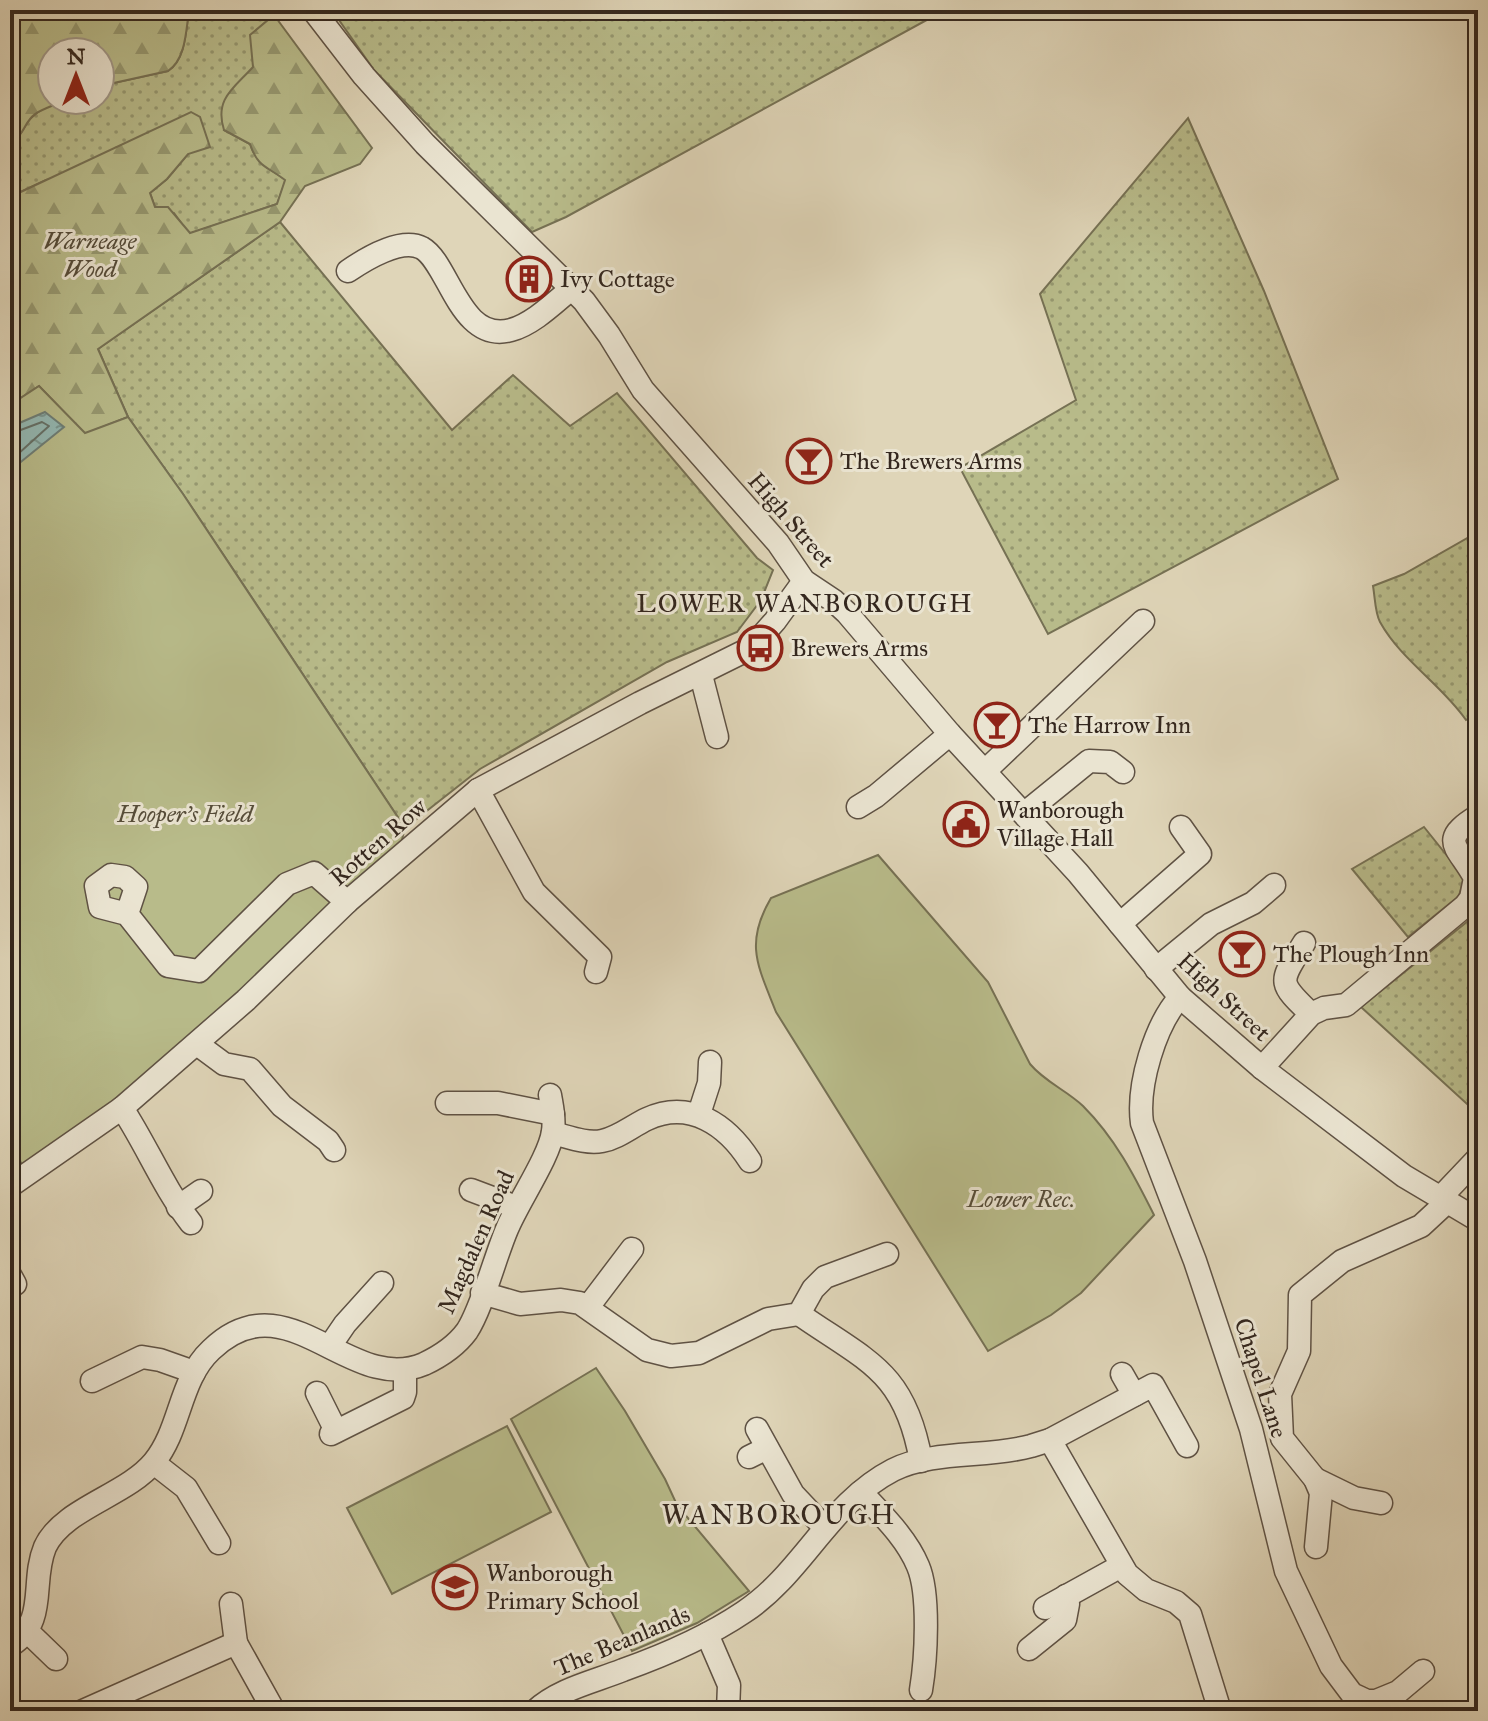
<svg xmlns="http://www.w3.org/2000/svg" width="1488" height="1721" font-family="'IM FELL Great Primer',serif">
  <style>
    .grass { fill: url(#grass-dots); stroke: #767154; stroke-width: 2 }
    .forest { fill: url(#forest-firs); stroke: #767154; stroke-width: 2 }
    .park { fill: #b8bb8a; stroke: #767154; stroke-width: 2 }
    .water { fill: url(#water-ripples); stroke: #6d7e77; stroke-width: 2 }
    .lines { fill: none; stroke-linecap: round; stroke-linejoin: round }
    .shore { stroke: #647068; stroke-width: 2 }
    .minor-casing { stroke: #5f5244; stroke-width: 25 }
    .minor { stroke: #eae4d1; stroke-width: 22 }
    .labels { text-anchor: middle; dominant-baseline: central; stroke-width: 6; stroke-linejoin: round; paint-order: stroke }
    .park-label { font-size: 24px; font-style: italic; fill: #554c39; stroke: #eae4d1 }
    .poi-label { font-size: 24px; fill: #34271e; stroke: #eae4d1; text-anchor: start }
    .street-label { font-size: 24px; fill: #34271e; stroke: #eae4d1 }
    .neighbourhood-label { font-size: 26px; letter-spacing: 2px; fill: #34271e; stroke: #eae4d1 }
    .quarter-label { font-size: 28px; letter-spacing: 2px; fill: #34271e; stroke: #eae4d1 }
  </style>
  <defs>
    <pattern id="grass-dots" width="8" height="8" patternUnits="userSpaceOnUse" patternTransform="scale(2)"><rect width="8" height="8" fill="#b8bb8a"/><path d="M2 2h.1M6 6h.1" fill="none" stroke="#969870" stroke-width="1.8" stroke-linecap="round"/></pattern>
    <pattern id="forest-firs" width="22" height="20" patternUnits="userSpaceOnUse" patternTransform="scale(2)"><rect width="22" height="20" fill="#b8bb8a"/><path d="M5 1l3.5 6h-7zM16 11l3.5 6h-7z" fill="#969870"/></pattern>
    <pattern id="water-ripples" width="26" height="14" patternUnits="userSpaceOnUse" patternTransform="scale(2)"><rect width="26" height="14" fill="#93b8b3"/><path d="M2 4q2-2 4 0t4 0M15 11q2-2 4 0t4 0" fill="none" stroke="#799691"/></pattern>
  </defs>
  <rect width="100%" height="100%" fill="#dfd5b8"/>
  <filter id="stains"><feTurbulence type="fractalNoise" baseFrequency=".0025" numOctaves="4"/><feColorMatrix values="0 0 0 0 .2 0 0 0 0 .09 0 0 0 0 .02 0 0 0 .5 -.17"/></filter>
  <radialGradient id="worn" r=".72"><stop offset=".6" stop-color="#630" stop-opacity="0"/><stop offset="1" stop-color="#630" stop-opacity=".3"/></radialGradient>
  <g class="grass">
    <path d="M189,10H270L274,15L251,35L254,67L224,130L250,144C257,165 269,168 286,180L277,204L189,234L174,213L155,207L150,193L167,179L188,154L46,180L10,197V143C25,133 21,129 31,118C49,99 76,100 100,100V86L168,71C186,59 186,30 189,10Z"/>
    <path d="M332,10H945L566,217L532,232L374,70Z"/>
    <path d="M1188,118L1264,291L1338,479L1048,634L960,468L1076,400L1040,294Z"/>
    <path d="M280,222L452,430L513,375L570,426L617,393L757,558L773,570L761,600L737,632L667,662L480,769L405,828L183,494L128,417L98,349Z"/>
    <path d="M1478,532V713L1466,720C1442,685 1401,660 1380,622C1375,613 1375,597 1373,586L1404,574Z"/>
    <path d="M1424,827L1464,877L1459,896L1408,937L1352,869Z"/>
    <path d="M1478,913V1114L1361,1007Z"/>
  </g>
  <g class="forest">
    <path d="M10,10H189C186,30 186,59 168,71L100,86V52H52V100H65C56,105 44,108 35,114C23,123 27,132 10,143Z"/>
    <path d="M274,15L372,148L360,164L305,186L280,222L98,349L128,417L85,434L39,386L10,405V197L191,112L200,117L210,147L188,154L167,179L150,193L155,207H168L190,233L277,204L285,180C267,166 258,168 250,144L224,130C214,99 234,88 253,67L250,35Z"/>
  </g>
  <g class="park">
    <path d="M39,386L85,433L128,417L183,494L405,828L397,859L122,1108L22,1165L10,1141V405Z"/>
    <path d="M878,855L988,982L1030,1064C1045,1082 1066,1090 1083,1106C1115,1138 1134,1175 1154,1215L1081,1293L1051,1315L988,1351L776,1012C758,966 744,944 771,898Z"/>
    <path d="M596,1368L625,1411L665,1479L677,1505L749,1591L697,1623L632,1651L511,1419Z"/>
    <path d="M507,1426L551,1512L392,1594L347,1508Z"/>
  </g>
  <path class="water" d="M45,412L64,427L17,465L10,460V427Z"/>
  <g class="lines">
    <path class="shore" d="M10,434L42,422L49,426L18,454H10"/>
    <g class="minor-casing">
      <g id="minor">
        <path d="M313,10L364,76L425,144L584,301L609,335L643,390L778,543L804,581L834,601L847,613L950,734L1078,873L1180,997L1262,1068L1404,1176L1478,1220"/>
        <path d="M348,271C364,260 401,237 422,248C449,263 460,344 511,330C533,324 554,303 571,289"/>
        <path d="M701,675L717,737"/>
        <path d="M985,771L1143,621"/>
        <path d="M478,790L534,892L600,957L596,972"/>
        <path d="M858,807L876,796L950,734"/>
        <path d="M1025,813L1089,761L1110,762L1123,772"/>
        <path d="M127,914L136,887L125,877L111,875L96,886L100,907L127,914L168,966L199,971L287,884L314,873L347,902"/>
        <path d="M1120,924L1200,854L1181,827"/>
        <path d="M1304,943C1280,982 1276,981 1311,1014"/>
        <path d="M1156,969L1211,924L1253,903L1274,885"/>
        <path d="M1180,997C1155,1025 1137,1085 1142,1123L1195,1261L1251,1429L1286,1571L1331,1666L1352,1694L1367,1701H1376L1398,1692L1423,1671"/>
        <path d="M197,1044L224,1064L250,1069L282,1106L328,1141L334,1150"/>
        <path d="M1262,1068L1311,1014L1324,1008L1346,1005L1465,906L1471,898L1475,878C1458,846 1437,841 1478,816"/>
        <path d="M447,1103H498L553,1114"/>
        <path d="M122,1108C147,1146 163,1187 191,1223"/>
        <path d="M699,1114L709,1083L710,1062"/>
        <path d="M553,1133C569,1137 586,1144 602,1141C618,1138 632,1126 647,1119C690,1099 727,1125 750,1161"/>
        <path d="M10,1186L122,1108L246,1000L347,902L478,790L640,703L751,648L775,621L804,581"/>
        <path d="M471,1190L516,1207"/>
        <path d="M1441,1197L1478,1158"/>
        <path d="M178,1207L201,1191"/>
        <path d="M10,1275L15,1284"/>
        <path d="M482,1293L520,1304L561,1300L580,1303L647,1350L671,1356L699,1353L768,1319L799,1314L813,1289L825,1277L887,1254"/>
        <path d="M588,1307L632,1249"/>
        <path d="M799,1314C868,1362 905,1371 921,1461"/>
        <path d="M330,1346L345,1324L382,1283"/>
        <path d="M1122,1374L1134,1395"/>
        <path d="M92,1381L142,1357L160,1360L194,1372"/>
        <path d="M317,1393L336,1431"/>
        <path d="M757,1429L793,1494L825,1528"/>
        <path d="M331,1434L403,1398L405,1392V1371"/>
        <path d="M1050,1440L1127,1574L1146,1590L1176,1602L1190,1614L1220,1711"/>
        <path d="M749,1457L767,1448"/>
        <path d="M154,1463L186,1488L219,1543"/>
        <path d="M1315,1479L1354,1498L1381,1503"/>
        <path d="M861,1492C881,1514 906,1537 918,1566C930,1594 926,1660 921,1690"/>
        <path d="M1316,1547L1321,1493L1315,1479L1282,1438L1280,1394L1299,1351L1300,1295L1342,1261L1421,1226L1448,1201"/>
        <path d="M231,1604L236,1643"/>
        <path d="M1045,1608L1121,1566"/>
        <path d="M27,1631L56,1659"/>
        <path d="M707,1634L729,1685L728,1711"/>
        <path d="M10,1646C49,1621 30,1583 45,1547C63,1508 126,1496 154,1462C181,1429 179,1380 211,1350C287,1276 349,1396 424,1364C441,1356 456,1346 467,1331C482,1308 495,1257 507,1229C518,1202 550,1156 553,1131C555,1119 552,1107 550,1095"/>
        <path d="M1029,1649L1065,1620L1068,1604L1066,1596"/>
        <path d="M83,1711L236,1643L274,1711"/>
        <path d="M535,1711C559,1689 593,1682 623,1670C665,1655 707,1637 744,1612C803,1573 829,1503 893,1470C933,1450 988,1458 1031,1446L1050,1440L1153,1385L1187,1446"/>
      </g>
    </g>
    <use href="#minor" class="minor"/>
  </g>
  <defs>
    <g id="building-ring" transform="scale(2.3)"><circle r="9.5" fill="#eae4d1" stroke="#8f2418" stroke-width="1.5"/><path d="M-4-6H4V6H1V3H-1V6H-4ZM-2.5-4.3h1.7v1.8h-1.7ZM.8-4.3h1.7v1.8H.8ZM-2.5-1h1.7V.8h-1.7ZM.8-1h1.7V.8H.8Z" fill="#8f2418"/></g>
    <g id="bar-ring" transform="scale(2.3)"><circle r="9.5" fill="#eae4d1" stroke="#8f2418" stroke-width="1.5"/><path d="M-6-5H6L.8 .8V4.5H3.5V6h-7V4.5H-.8V.8Z" fill="#8f2418"/></g>
    <g id="bus-ring" transform="scale(2.3)"><circle r="9.5" fill="#eae4d1" stroke="#8f2418" stroke-width="1.5"/><path d="M-5-6H5V4H4V6H2V4H-2V6H-4V4H-5ZM-3.5-4V0h7V-4ZM-3.5 1.2v1.5H-2V1.2ZM2 1.2v1.5H3.5V1.2Z" fill="#8f2418"/></g>
    <g id="civic-ring" transform="scale(2.3)"><circle r="9.5" fill="#eae4d1" stroke="#8f2418" stroke-width="1.5"/><path d="M-.6-6.5H3V-4.5H.6V-3L4-1V1h2V6H-6V1h2V-1L-.6-3ZM-1.2 2.5V6h2.4V2.5Z" fill="#8f2418"/></g>
    <g id="school-ring" transform="scale(2.3)"><circle r="9.5" fill="#eae4d1" stroke="#8f2418" stroke-width="1.5"/><path d="M0-5L7-2L0 1L-7-2ZM-4 1L0 2.5L4 1V4Q0 6-4 4Z" fill="#8f2418"/></g>
  </defs>
  <g fill-rule="evenodd">
    <use href="#building-ring" x="529" y="279"/>
    <use href="#bar-ring" x="809" y="461"/>
    <use href="#bus-ring" x="760" y="648"/>
    <use href="#bar-ring" x="997" y="725"/>
    <use href="#civic-ring" x="966" y="824"/>
    <use href="#bar-ring" x="1242" y="954"/>
    <use href="#school-ring" x="455" y="1587"/>
  </g>
  <g class="labels">
    <g class="park-label">
      <text x="90" y="241">Warneage<tspan x="90" dy="28">Wood</tspan></text>
      <text x="185" y="814">Hooper's Field</text>
      <text x="1021" y="1199">Lower Rec.</text>
    </g>
    <g class="poi-label">
      <text x="560" y="279">Ivy Cottage</text>
      <text x="840" y="461">The Brewers Arms</text>
      <text x="791" y="648">Brewers Arms</text>
      <text x="1028" y="725">The Harrow Inn</text>
      <text x="997" y="810">Wanborough<tspan x="997" dy="28">Village Hall</tspan></text>
      <text x="1273" y="954">The Plough Inn</text>
      <text x="486" y="1573">Wanborough<tspan x="486" dy="28">Primary School</tspan></text>
    </g>
    <g class="street-label">
      <text transform="translate(791 520) rotate(49)">High Street</text>
      <text transform="translate(378 842) rotate(-41)">Rotten Row</text>
      <text transform="translate(1224 997) rotate(43)">High Street</text>
      <text transform="translate(476 1242) rotate(-66)">Magdalen Road</text>
      <text transform="translate(1261 1378) rotate(72)">Chapel Lane</text>
      <text transform="translate(622 1641) rotate(-23)">The Beanlands</text>
    </g>
    <g class="neighbourhood-label">
      <text x="805" y="603">LOWER WANBOROUGH</text>
    </g>
    <g class="quarter-label">
      <text x="779" y="1514">WANBOROUGH</text>
    </g>
  </g>
  <rect width="1488" height="1721" fill="none" stroke="#dfd5b8" stroke-width="40"/>
  <rect x="12" y="12" width="1464" height="1697" fill="none" stroke="#34271e" stroke-width="4"/>
  <rect x="20" y="20" width="1448" height="1681" fill="none" stroke="#34271e" stroke-width="2"/>
  <g transform="translate(76 76)"><circle r="38" fill="#eae4d1" stroke="#a19889" stroke-width="2"/>
  <path d="M0-6L14 30L0 20L-14 30Z" fill="#8f2418"/>
  <text y="-12" font-size="22" font-weight="bold" text-anchor="middle" fill="#34271e">N</text>
  </g>
  <rect width="100%" height="100%" filter="url(#stains)"/>
  <rect width="100%" height="100%" fill="url(#worn)"/>
</svg>
